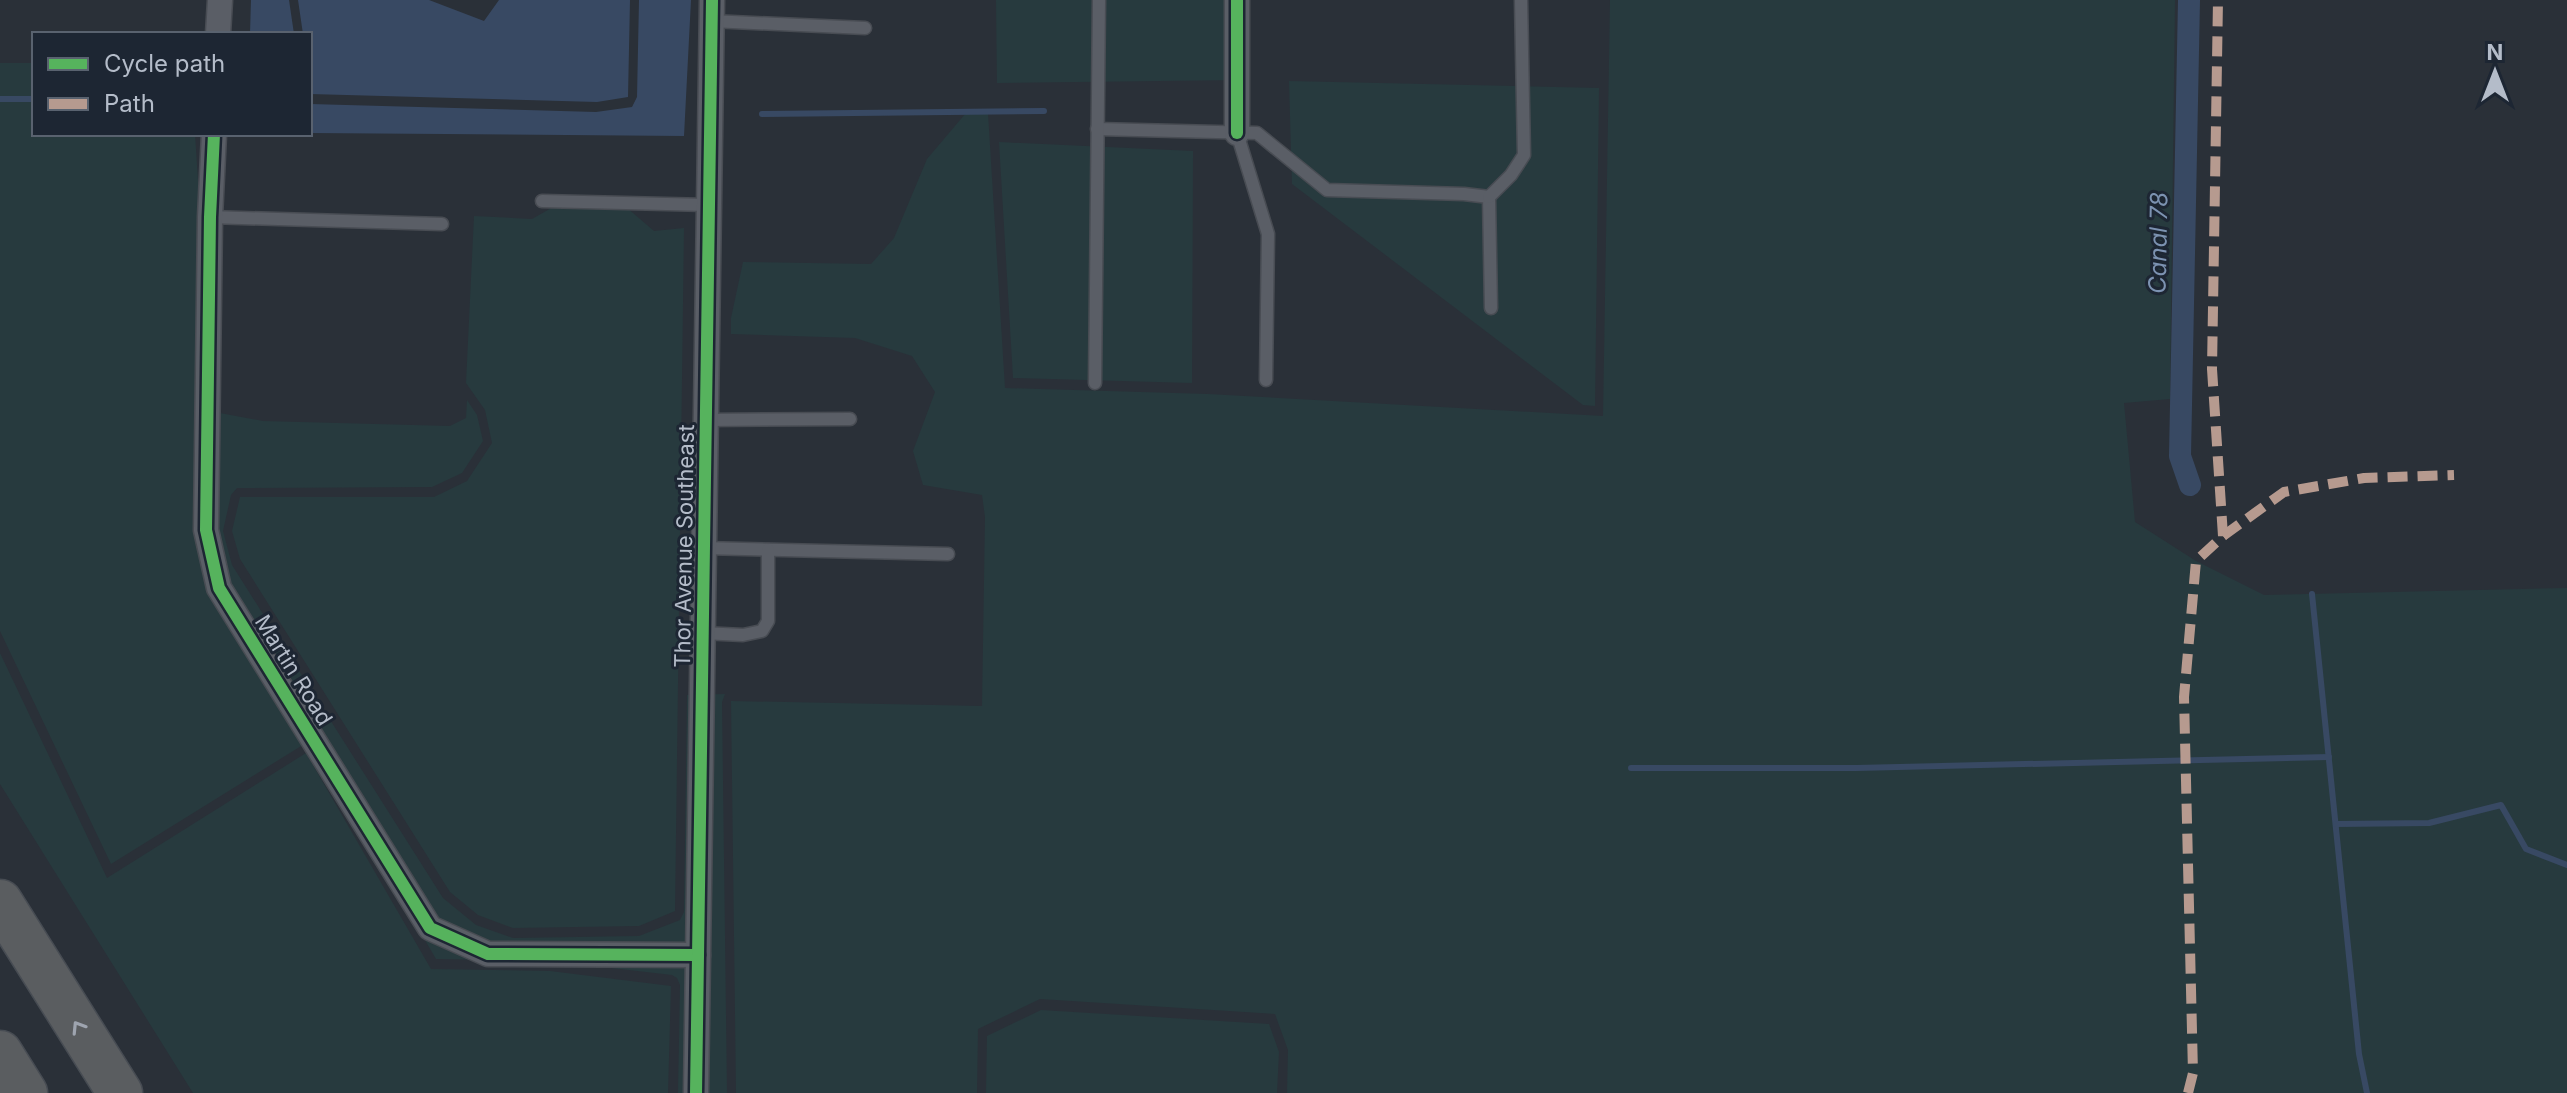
<svg xmlns="http://www.w3.org/2000/svg" width="2567" height="1093" font-family="Inter,sans-serif">
  <style>
    .green { fill: #273a3e }
    .water { fill: #384963 }
    .lines { fill: none; stroke-linecap: round; stroke-linejoin: round }
    .stream { stroke: #384963; stroke-width: 6 }
    .canal { stroke: #384963; stroke-width: 22 }
    .service-casing { stroke: #484c53; stroke-width: 15 }
    .minor-casing { stroke: #484c53; stroke-width: 27 }
    .motorway-casing { stroke: #474c53; stroke-width: 47 }
    .service { stroke: #5a5e66; stroke-width: 12 }
    .minor { stroke: #5a5e66; stroke-width: 24 }
    .motorway { stroke: #5a5d60; stroke-width: 44 }
    .quiet { stroke: #b69a8f; stroke-width: 10; stroke-dasharray: 20 10; stroke-linecap: butt }
    .cycleway-casing { stroke: #1d2633; stroke-width: 17 }
    .cycleway { stroke: #56b35d; stroke-width: 12 }
    .oneway { stroke: #9ea4af }
    .labels { text-anchor: middle; dominant-baseline: central; stroke-width: 6; stroke-linejoin: round; paint-order: stroke }
    .street-label { font-size: 22px; fill: #b4bcc9; stroke: #1d2633 }
    .water-label { font-size: 24px; font-style: italic; fill: #7c92b1; stroke: #1d2633 }
  </style>
  <rect width="100%" height="100%" fill="#2a3038"/>
  <g class="green">
    <path d="M996,0H1245L1243,80L997,83Z"/>
    <path d="M1610,0H2175L2170,399L2124,403L2135,522L2196,561L2264,595L2567,588V1093H1287L1288,1050L1275,1014L1040,999L978,1029L977,1093H736L731,701L982,706L985,517L982,495L923,485L913,451L935,392L912,356L855,338L731,334V318L743,262L871,264L894,238L927,159L966,113H988L1005,388L1208,394L1603,416Z"/>
    <path d="M0,63H34V134H195L202,242L204,410L263,421L450,426L466,418L467,400L477,415L483,441L462,473L432,487L237,488L231,495L223,531L232,565L443,898L476,925L513,938L639,936L680,920L684,912L687,695L725,694L722,702L727,1093H678L680,985L677,978L672,975L551,961L436,959L313,747L306,743L111,864L0,631Z"/>
    <path d="M1289,81L1599,88L1595,406L1583,405L1292,184Z"/>
    <path d="M999,142L1193,151L1192,383L1013,378Z"/>
    <path d="M569,198L626,207L654,231L684,228L675,911L639,926L513,928L478,915L450,892L240,559L232,531L240,497H434L467,481L492,443L485,410L466,383L474,216L532,219Z"/>
    <path d="M0,653L107,878L306,753L431,969L550,971L671,986L668,1093H193L0,784Z"/>
    <path d="M1041,1010L1269,1024L1279,1052L1277,1093H986L987,1036Z"/>
  </g>
  <g class="water">
    <path d="M251,0H289L294,34H250Z"/>
    <path d="M298,0H429L484,21L499,0H630L628,97L597,102L310,94V34H303Z"/>
    <path d="M639,0H691L684,136L310,133V104L596,112L632,107L637,97Z"/>
  </g>
  <g class="lines">
    <g class="stream">
      <path d="M0,99H34"/>
      <path d="M762,114L1044,111"/>
      <path d="M2312,594L2359,1054L2367,1093"/>
      <path d="M1631,768H1856L2329,757"/>
      <path d="M2336,824L2429,823L2501,805L2526,849L2567,865"/>
    </g>
    <path class="canal" d="M2189,0L2180,456L2190,485"/>
    <g class="service-casing">
      <g id="service">
        <path d="M711,21L865,28"/>
        <path d="M1097,129L1257,133L1327,190L1464,194L1489,197L1491,308"/>
        <path d="M1237,133L1268,234L1266,380"/>
        <path d="M1489,197L1511,175L1524,155L1521,0"/>
        <path d="M542,201L708,205"/>
        <path d="M210,217L442,224"/>
        <path d="M1095,383L1099,0"/>
        <path d="M705,420L850,419"/>
        <path d="M703,548L948,554"/>
        <path d="M702,633L743,635L762,631L768,621V550"/>
      </g>
    </g>
    <g class="minor-casing">
      <g id="minor">
        <path d="M1237,0V133"/>
        <path d="M218,34L220,0"/>
        <path d="M214,134L210,217L206,530L219,588L430,928L488,954L698,955"/>
        <path d="M696,1093L712,0"/>
      </g>
    </g>
    <g class="motorway-casing">
      <g id="motorway">
        <path d="M0,902L120,1093"/>
        <path d="M0,1053L25,1093"/>
      </g>
    </g>
    <use href="#service" class="service"/>
    <use href="#minor" class="minor"/>
    <use href="#motorway" class="motorway"/>
    <g class="quiet">
      <path d="M2223,536L2284,492L2364,478L2454,475"/>
      <path d="M2188,1093L2193,1073L2184,697L2196,561L2223,536L2212,369L2218,0"/>
    </g>
    <g class="cycleway-casing">
      <g id="cycleway">
        <path d="M1237,0V133"/>
        <path d="M214,134L210,217L206,530L219,588L430,928L488,954L698,955"/>
        <path d="M696,1093L712,0"/>
      </g>
    </g>
    <use href="#cycleway" class="cycleway"/>
  </g>
  <defs><path id="oneway-chevron" d="M-2-3.5L2.5 0L-2 3.5" fill="none" stroke-width="1.6" stroke-linecap="round" stroke-linejoin="round" transform="scale(2)"/></defs>
  <use class="oneway" href="#oneway-chevron" transform="translate(78 1027) rotate(-122)"/>
  <g class="labels">
    <g class="street-label">
      <text transform="translate(684 546) rotate(-89)">Thor Avenue Southeast</text>
      <text transform="translate(294 670) rotate(58)">Martin Road</text>
    </g>
    <g class="water-label">
      <text transform="translate(2158 243) rotate(-89)">Canal 78</text>
    </g>
  </g>
  <rect x="32" y="32" width="280" height="104" fill="#1d2633" stroke="#59626f" stroke-width="2"/>
  <rect x="48" y="58" width="40" height="12" fill="#56b35d" stroke="#59626f" stroke-width="2"/>
  <text x="104" y="72" font-size="24" fill="#b4bcc9">Cycle path</text>
  <rect x="48" y="98" width="40" height="12" fill="#b69a8f" stroke="#59626f" stroke-width="2"/>
  <text x="104" y="112" font-size="24" fill="#b4bcc9">Path</text>
  <g transform="translate(2495 72)" stroke="#1d2633" stroke-width="6" paint-order="stroke">
  <path d="M0-6L14 30L0 20L-14 30Z" fill="#b4bcc9"/>
  <text y="-12" font-size="22" font-weight="bold" text-anchor="middle" fill="#b4bcc9">N</text>
  </g>
</svg>
